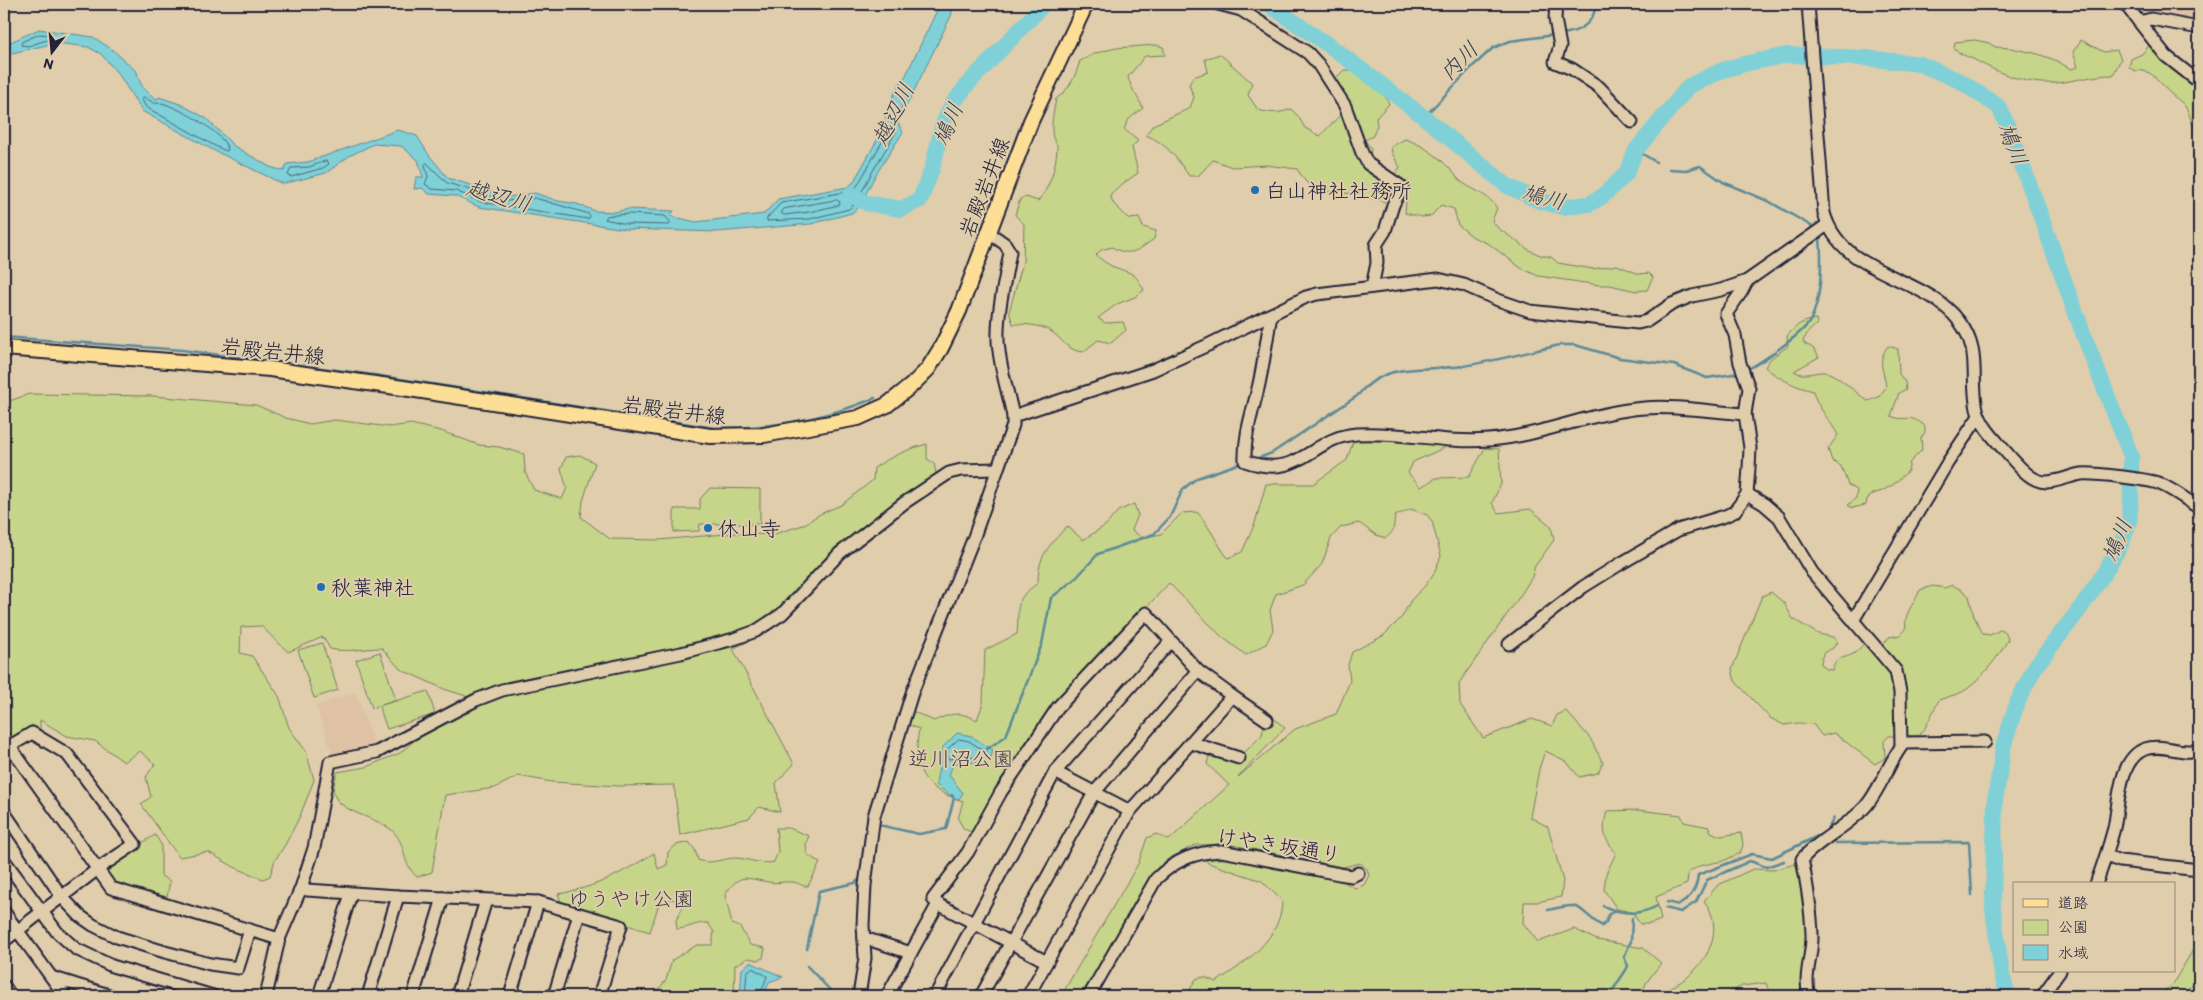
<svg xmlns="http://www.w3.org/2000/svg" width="2203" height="1000" font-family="Itim,'Klee One',sans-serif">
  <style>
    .built { fill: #dfc2a4 }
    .green { fill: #c6d589; stroke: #747c62 }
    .water { fill: #7fd0d7; stroke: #5a8a99 }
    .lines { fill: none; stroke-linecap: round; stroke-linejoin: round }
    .shore { stroke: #476879; stroke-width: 1 }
    .stream { stroke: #5a8a99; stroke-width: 2.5 }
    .river { stroke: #7fd0d7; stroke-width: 16 }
    .minor-casing { stroke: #22223b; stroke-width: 15 }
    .major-casing { stroke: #22223b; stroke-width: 18 }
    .minor { stroke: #e0cdab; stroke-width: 11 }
    .major { stroke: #fcde96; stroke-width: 14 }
    .poi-dot { fill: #1f6fb2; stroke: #e0cdab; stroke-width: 2 }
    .labels { text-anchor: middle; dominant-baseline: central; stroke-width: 4; stroke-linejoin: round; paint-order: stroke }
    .street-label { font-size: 21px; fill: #22223b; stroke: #e0cdab }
    .poi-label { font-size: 21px; fill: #22223b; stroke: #e0cdab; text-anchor: start }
    .park-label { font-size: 21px; fill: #3b3d47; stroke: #e0cdab }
    .water-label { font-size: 22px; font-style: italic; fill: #303c52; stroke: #e0cdab }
  </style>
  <rect width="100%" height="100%" fill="#e0cdab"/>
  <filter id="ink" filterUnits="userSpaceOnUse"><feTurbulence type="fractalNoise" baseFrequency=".02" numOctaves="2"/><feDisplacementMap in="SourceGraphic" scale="10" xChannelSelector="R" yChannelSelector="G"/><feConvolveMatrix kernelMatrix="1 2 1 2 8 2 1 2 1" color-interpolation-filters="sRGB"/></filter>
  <g filter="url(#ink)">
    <g class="built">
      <path d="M2142,4H2199V22L2149,15Z"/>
      <path d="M356,692L374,744L333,756L316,706Z"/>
    </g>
    <g class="green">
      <path d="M1975,40L1989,43L1995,47L2011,48L2038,54L2055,60L2071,69L2078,67L2073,52L2081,40L2104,52L2117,50L2121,59L2113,75C2094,75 2075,81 2056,83C2025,85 1999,73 1973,59C1965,55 1959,55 1954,47L1955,42Z"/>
      <path d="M2151,43L2199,87V136C2191,127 2192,118 2186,108C2183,102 2177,99 2172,95C2160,84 2153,68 2135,71L2129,67L2131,59L2142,54Z"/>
      <path d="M1156,45L1163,47L1165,55L1145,56L1128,77C1131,89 1138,97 1143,108L1129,119L1124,129L1138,141L1132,147L1138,173L1118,187L1110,195L1113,203L1129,219L1139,218L1143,227L1156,231L1154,239C1138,250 1131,258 1112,247L1101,250L1096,255C1102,260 1109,266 1117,268C1133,274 1135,273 1144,290L1135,297L1117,304L1098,318L1105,323L1123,322L1126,330L1111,343L1098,340L1083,352C1069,350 1065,344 1056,335C1045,325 1027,324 1013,324L1009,312L1023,262L1024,224L1015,215L1020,199L1026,197L1038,201C1050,188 1056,166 1057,149C1058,145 1055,142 1053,138C1050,126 1054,110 1056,99C1070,89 1075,77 1080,61L1096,53L1116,48Z"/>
      <path d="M1220,54L1252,83L1248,95L1258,110C1269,113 1280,114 1291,109L1298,116L1305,128L1320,136L1341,114L1346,102L1335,79L1344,70C1360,69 1384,89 1389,104L1376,118L1377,125L1373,136L1365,140L1371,149L1370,156L1383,179L1394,175L1400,167L1392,153L1391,147L1405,139C1423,145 1437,155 1450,169C1455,173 1457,180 1463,183C1475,191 1489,195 1497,208L1492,221L1498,228L1529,250L1540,255L1551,257L1558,263L1593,269L1617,265L1639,274L1649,273L1653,277L1647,290L1636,291L1610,285H1599L1538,276L1521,268L1489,244L1473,237L1458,225L1454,209L1441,205L1431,216L1422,217L1405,213L1406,203L1405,194L1394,191L1384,202L1357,194L1317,191L1306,182L1297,169L1266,165L1232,167L1213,160L1198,176H1189C1176,157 1167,144 1146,135L1153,125L1190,108L1194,97L1189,85L1193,77L1208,72L1205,59Z"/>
      <path d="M1816,319L1817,324L1808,332L1803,341L1805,344L1813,348L1819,357L1794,371C1805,378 1814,371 1825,372C1836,373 1858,395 1868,401L1879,397L1886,387C1884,369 1876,362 1888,346L1898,349L1899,374L1905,382L1906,389L1899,393L1891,416C1906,423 1908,412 1925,426V432L1921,438L1922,450L1910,462L1908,471L1894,484L1882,491L1873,494L1867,499L1866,505L1852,508L1848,505L1856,498L1857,490L1848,485L1841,466L1832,461L1828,449L1838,435C1830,420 1817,407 1813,391C1796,387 1777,378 1765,367L1770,359L1788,346L1787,336C1797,325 1801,321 1816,319Z"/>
      <path d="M29,394L153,396L256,405L286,418L310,424L335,420L390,427L411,424L441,431L479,445L499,447L524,454L525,472L534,490L562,499L567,488L561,469L566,457L580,455L595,463L583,501L581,517L610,539L659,540L736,533L771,535L803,525L820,514L841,505L873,480L874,468C890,457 908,449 927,444V459L934,463L936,473L930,481L876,520L789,614L764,633L733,649L794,764L776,783L780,812L759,807L749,818L680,835L674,785L619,786L552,782L518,776L495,788L445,795L432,872L417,877C401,861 407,851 397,836C385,817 340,815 334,794C332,788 336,778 337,772L366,767L400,753L422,734L452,718L471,712L466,696L444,689L400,669L382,648C364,648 348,653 330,649L323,637L288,652L261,626L241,627L240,653L252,656L279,696L289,728L306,751L314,780L300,816L285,845L275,860L270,876L263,879L234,867L208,852L179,857L141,804L151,797L146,777L155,764L140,751L124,762L95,741L67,736L40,720V730L32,725L12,738L7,739L4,732V403Z"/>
      <path d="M1354,438L1448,446L1413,462L1408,473L1421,487L1436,478L1469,477L1485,448L1499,449L1501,484L1492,503L1498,513L1530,509L1551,526L1554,540L1535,566L1532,577L1520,596L1459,683L1460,704L1483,738L1532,719L1552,726L1557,715L1566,711L1590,738L1603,763L1598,773L1579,777L1566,761L1545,751L1539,769L1530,817L1548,827L1563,881L1561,897L1537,902H1524L1523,923L1538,942L1574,929L1597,940L1643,948L1661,963L1646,983L1641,996H1186L1196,979L1204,977L1216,982C1244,964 1282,938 1282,901L1262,881L1208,863L1206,860C1220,853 1318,876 1341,880L1355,888L1364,885L1369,875L1367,869L1360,863L1343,867L1227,844L1195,845L1166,860L1145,885L1082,996H1061L1138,864L1147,838L1156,834L1169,840L1229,785L1207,764L1210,751L1237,760L1262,735L1264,724L1271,716L1285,728L1238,777L1295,729L1336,714L1350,681L1348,665L1352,652L1383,636L1402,617L1411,600L1425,586L1434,573L1441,556L1432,521L1427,515L1411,509L1395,516L1393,531L1386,538L1376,535L1359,523L1341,527L1331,538L1322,564L1303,585L1276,594L1270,610L1273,630L1266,644L1246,655L1222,637L1169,583L1118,638L1067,688L1023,746L1026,748L1018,759L1017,780L974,833L964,829L958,819L963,801C923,789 912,770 919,729L905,723L910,710L934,721C952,713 959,711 977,720L983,703L985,650L1017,634C1020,606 1012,601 1038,583C1038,554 1049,547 1067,526L1083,540L1106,525L1118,511L1134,504L1138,515L1132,530L1142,538L1161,534L1182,513L1197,512C1210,526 1216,543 1228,558L1242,552L1255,523L1266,484H1313L1347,460Z"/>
      <path d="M710,488L760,489V524H700L699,531L674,532V509H700V499Z"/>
      <path d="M1952,585L1962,590L1969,596L1974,616L1983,634L1990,635L2000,630L2005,632L2008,639C2001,654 1977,685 1962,692C1955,695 1947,697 1939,700L1924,730L1918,736H1889L1884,741L1885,758L1875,764L1834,733L1822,736L1813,724L1798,723L1784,725L1770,718L1735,681L1732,669L1762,596L1771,592L1784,603L1793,619L1818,634L1833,637L1837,642L1833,648L1823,653L1821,664L1826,669L1832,670C1837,655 1840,660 1851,655C1856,653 1861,647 1864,643L1883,645L1889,637L1901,635L1906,629C1903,613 1914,605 1920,590L1933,586L1945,588Z"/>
      <path d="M322,643L338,690L314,698L298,650Z"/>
      <path d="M380,652L396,700L372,708L356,660Z"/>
      <path d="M428,691L435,714L387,729L379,706Z"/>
      <path d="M1637,810L1681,815L1684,822L1709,827L1711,832L1720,836L1741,833L1743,845L1740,853L1723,861L1699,866L1688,873L1687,884L1656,897L1661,920L1650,924H1640L1632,912L1617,909L1604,890L1606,874L1616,853C1603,837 1602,831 1607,811Z"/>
      <path d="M776,828H789L809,836L806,843L807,854L820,863L808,886C803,887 799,883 793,882C785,881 777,884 769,882C746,879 740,871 725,895L732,924L740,927L750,945L765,948L763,958L758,960L748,958L735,965L734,996H722L709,991L696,993L693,996H657L658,990L666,980L672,960L697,945H712L714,932L708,923C696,922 688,929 677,929L676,920L683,907L679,899L660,900L650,932L562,905L558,894C598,887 620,874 654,853L658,869L667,865L668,852L676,845L689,842L695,850L698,860C710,865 721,859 734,858C748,858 759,865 774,862L778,851Z"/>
      <path d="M155,835L161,844V876L170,881L167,897L118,884L106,874V865Z"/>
      <path d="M1799,863L1808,928L1801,985L1805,996H1771L1766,983L1742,986L1722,996H1667L1669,989C1677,984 1688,978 1694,971C1713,952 1722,923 1704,901L1718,885L1753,869L1773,870Z"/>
      <path d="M2199,940V981L2189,988L2185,996H2157L2172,985Z"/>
    </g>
    <g class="water">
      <path d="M940,4H954L951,16L907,105H902L897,121L903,132L875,176L859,207L852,213L811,224L717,232L625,229L479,207L455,196L429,194L422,188L414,189L416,177H423L418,160L401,146L374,144L349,156L326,173L283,184L213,150L142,111L119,75L101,54L88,47L56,43L12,53L4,58V45L39,29L93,37L113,50L137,72C139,85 146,92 157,99L159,97L180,104L206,118L234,146L270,167L284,171L287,164L308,162L398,130L417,136L429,155L448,178L509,197L535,193L558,201L577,204L595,211L615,212L628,209L674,211L670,216L696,222L764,214L778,199L848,187L853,183L885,126L886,113L896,90L906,75Z"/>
      <path d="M957,733L971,736L993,750L991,757L984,763L968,762L953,764L949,775L963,793L959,799L954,798L936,785C937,772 942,761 942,748Z"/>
      <path d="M750,962L783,977L769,982L764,996H740L742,969Z"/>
    </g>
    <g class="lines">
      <g class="shore">
        <path d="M40,34L49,35L50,39L28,46L21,45L22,42Z"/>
        <path d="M143,97C147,98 150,101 154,103C158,104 161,102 165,104C182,110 224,132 228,150L226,151L215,146L146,107L142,100Z"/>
        <path d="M892,125L896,132L871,174L856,203L849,209L810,219L767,221V218L781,203L852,191L857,186Z"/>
        <path d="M326,161L329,164L323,168L291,177L288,175L291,168L309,167Z"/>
        <path d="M427,163L447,183L508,201L535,198L589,214L590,217L588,219L481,202L456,191L432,189L425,184L428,177L425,165Z"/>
        <path d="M837,200L840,202L839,205L809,212L784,215L781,213L784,209Z"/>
        <path d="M629,214L665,216L671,223L669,225L626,224L605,219L607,216Z"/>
        <path d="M959,739L969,741L986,752V755L982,758L968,757L948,759L947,750Z"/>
        <path d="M745,996L747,972L752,968L767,976L760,996"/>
      </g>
      <g class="stream">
        <path d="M1562,34C1580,32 1594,23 1596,4"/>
        <path d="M1424,117L1472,67L1493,48L1510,41L1554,35"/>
        <path d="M1636,150L1656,162"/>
        <path d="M1669,169L1686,170L1700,166L1723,182L1770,202L1813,227"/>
        <path d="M4,337L182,350L374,375L715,428C768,429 825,419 875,398"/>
        <path d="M1746,370C1761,363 1802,334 1810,321C1822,300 1822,261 1820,237"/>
        <path d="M1259,458L1272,453L1357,396C1387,360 1422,372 1463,366C1495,361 1528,352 1560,345H1575L1620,358L1674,365L1707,378L1740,373"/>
        <path d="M987,749L1006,736L1042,644L1051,598L1076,578L1098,554L1154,534L1170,517L1183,489L1197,478L1241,463"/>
        <path d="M879,825L919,834L946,829L954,798L952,795"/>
        <path d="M1835,843L1969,842L1972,895"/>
        <path d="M1986,893L1993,892"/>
        <path d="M1667,902L1679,905C1691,898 1697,889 1698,875L1752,854L1772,858L1826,832L1834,818"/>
        <path d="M1603,906C1621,914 1639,916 1657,906"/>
        <path d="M1665,908L1681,912L1696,902L1707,880L1750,861L1766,867L1784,861"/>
        <path d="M1548,910C1587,901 1573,908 1602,926L1606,922L1609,914L1615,911"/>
        <path d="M807,949L819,891L855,883L861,878"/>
        <path d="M807,966L830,990L833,996"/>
        <path d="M1609,996L1626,970L1628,966L1624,957L1631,941L1632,918"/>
      </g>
      <g class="river">
        <path d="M1268,4L1337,51L1424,117L1506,185L1537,200L1563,207L1589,204L1603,196L1626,174L1636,150L1689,86L1723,70L1744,64L1787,55L1865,58L1920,64L1960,81L1999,107L2011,134L2086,341L2131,456V499L2129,523L2121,544L2105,572L2079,610L2035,667L2017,703L2004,744L1995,800L1993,909L2002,975L2008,996"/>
        <path d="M851,194L866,203L901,209L920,200L932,169L943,124L951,106L967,85L1044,4"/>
      </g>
      <g class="minor-casing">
        <g id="minor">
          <path d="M1218,4L1241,10L1308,53L1318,64L1345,106L1362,153L1368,164L1402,187L1393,205L1385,231L1376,245L1377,263L1372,287"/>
          <path d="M1556,4L1555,19L1560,46L1555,62L1572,69L1599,87L1632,122"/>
          <path d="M1808,4L1824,213C1842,277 1922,273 1959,321C1982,351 1970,377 1977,409C1981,426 1995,439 2006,452C2014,461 2026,476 2037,480C2050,486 2068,476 2081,474C2094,473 2149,479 2160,484C2174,490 2187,500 2199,508"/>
          <path d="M2125,4L2166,56L2199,82"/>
          <path d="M2139,22L2151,19L2199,28"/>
          <path d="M1271,315C1267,338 1264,361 1259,384C1253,411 1244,434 1245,461C1302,481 1310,437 1357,434C1401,431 1445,444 1489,440C1542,436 1591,412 1644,408C1674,405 1714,412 1745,414"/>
          <path d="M1013,416L1153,370L1208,345L1306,297L1317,294L1438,279L1464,285L1498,300L1530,311L1638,323L1647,321L1672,304L1692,296L1721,290L1747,281L1827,225"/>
          <path d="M1747,494L1764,504L1779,517L1812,572L1896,671L1900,692L1901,746"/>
          <path d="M1854,619L1948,462L1979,416"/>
          <path d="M1509,644L1583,587L1620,564L1678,530L1725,516L1734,512L1740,504L1747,494L1749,468L1750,448L1745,414L1749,388L1740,363L1735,335L1726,314L1742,291L1747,281"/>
          <path d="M1232,696L1267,720"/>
          <path d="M4,738L111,888L279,939"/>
          <path d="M1192,743L1239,758"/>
          <path d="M1055,772L1130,811"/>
          <path d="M4,812L62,897L80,916L93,925L117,937L165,952L210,964L238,968L250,930"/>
          <path d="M2106,856L2120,861L2199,870"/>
          <path d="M4,860L57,932L76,949L112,966L213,996"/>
          <path d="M2096,884C2103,865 2109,847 2114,828C2119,805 2118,759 2145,749C2163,743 2182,755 2199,750"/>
          <path d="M301,888L307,890L398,896L538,902L621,926L599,996"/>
          <path d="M4,912L65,996"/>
          <path d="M864,938L911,953"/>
          <path d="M4,941L99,868L135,844L67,754L32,733L10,746"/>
          <path d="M54,978L112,996"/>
          <path d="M4,986L11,996"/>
          <path d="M266,996L279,939L301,888L314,848L330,762L377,752L476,700L502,690L681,653L734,639L756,631L782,614L840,553L904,503L949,473L961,470L997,469"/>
          <path d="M319,996L351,894"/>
          <path d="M368,996L398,896"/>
          <path d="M413,996L443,898"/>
          <path d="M457,996L486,900"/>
          <path d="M510,996L538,902"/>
          <path d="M554,996L579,914"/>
          <path d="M859,996L865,958L863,925L865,885L874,816L912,693L974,537L1013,425V416C1008,391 999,366 998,340C997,311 1005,281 1010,252L1005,244L988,232"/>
          <path d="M887,996L938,904"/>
          <path d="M935,996L1055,772L1171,641"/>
          <path d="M981,996L1094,793L1198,671"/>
          <path d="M1028,996L1130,811L1232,696L1198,671L1146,613L1058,707L1001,792L968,852L933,899L938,904L1047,962"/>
          <path d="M1089,996L1156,879C1175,860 1195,852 1222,851L1339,874L1352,876L1358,873"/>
          <path d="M1809,996C1803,976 1813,954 1812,934C1811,909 1807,884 1802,859C1818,840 1847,827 1865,807C1881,789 1890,759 1904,743L1985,742"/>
          <path d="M2042,996L2060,971"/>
        </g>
      </g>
      <g class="major-casing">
        <path id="major" d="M4,348L270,369L403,388L710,436L764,435L858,418L887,405L912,385L928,369L941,348L959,311L1031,121L1086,4"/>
      </g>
      <use href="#minor" class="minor"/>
      <use href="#major" class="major"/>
    </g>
  </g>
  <g class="poi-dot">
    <circle cx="1255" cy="190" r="5"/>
    <circle cx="708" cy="528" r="5"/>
    <circle cx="321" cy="587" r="5"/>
  </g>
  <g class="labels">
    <g class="street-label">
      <text transform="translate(984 187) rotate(-69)">岩殿岩井線</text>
      <text transform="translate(273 351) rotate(6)">岩殿岩井線</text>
      <text transform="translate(674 410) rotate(7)">岩殿岩井線</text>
      <text transform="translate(1279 845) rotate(9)">けやき坂通り</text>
    </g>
    <g class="poi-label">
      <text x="1265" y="190">白山神社社務所</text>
      <text x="718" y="528">休山寺</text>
      <text x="331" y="587">秋葉神社</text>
    </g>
    <g class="park-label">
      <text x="961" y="758">逆川沼公園</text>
      <text x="631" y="898">ゆうやけ公園</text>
    </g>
    <g class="water-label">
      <text transform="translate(1459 61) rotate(-45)">内川</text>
      <text transform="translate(893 114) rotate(-63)">越辺川</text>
      <text transform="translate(948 124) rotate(-66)">鳩川</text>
      <text transform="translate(2013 144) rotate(69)">鳩川</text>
      <text transform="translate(499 196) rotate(16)">越辺川</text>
      <text transform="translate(1544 197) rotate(15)">鳩川</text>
      <text transform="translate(2117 540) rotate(-67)">鳩川</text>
    </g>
  </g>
  <rect width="2203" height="1000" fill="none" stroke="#e0cdab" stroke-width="20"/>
  <rect x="10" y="10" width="2183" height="980" fill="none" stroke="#22223b" stroke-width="2" filter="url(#ink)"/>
  <rect x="2013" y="882" width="162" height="90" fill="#e0cdab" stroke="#94897e"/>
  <rect x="2023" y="899" width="25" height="8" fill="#fcde96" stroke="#94897e"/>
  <text x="2058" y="908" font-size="15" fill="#22223b">道路</text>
  <rect x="2023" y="920" width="25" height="15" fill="#c6d589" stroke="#94897e"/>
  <text x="2058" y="932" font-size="15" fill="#22223b">公園</text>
  <rect x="2023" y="945" width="25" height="15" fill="#7fd0d7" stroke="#94897e"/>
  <text x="2058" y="958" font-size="15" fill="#22223b">水域</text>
  <g transform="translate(52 52) rotate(196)" stroke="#e0cdab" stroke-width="4" paint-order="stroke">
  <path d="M0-4L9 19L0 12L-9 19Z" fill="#22223b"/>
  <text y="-8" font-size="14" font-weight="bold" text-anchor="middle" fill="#22223b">N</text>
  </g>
</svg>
